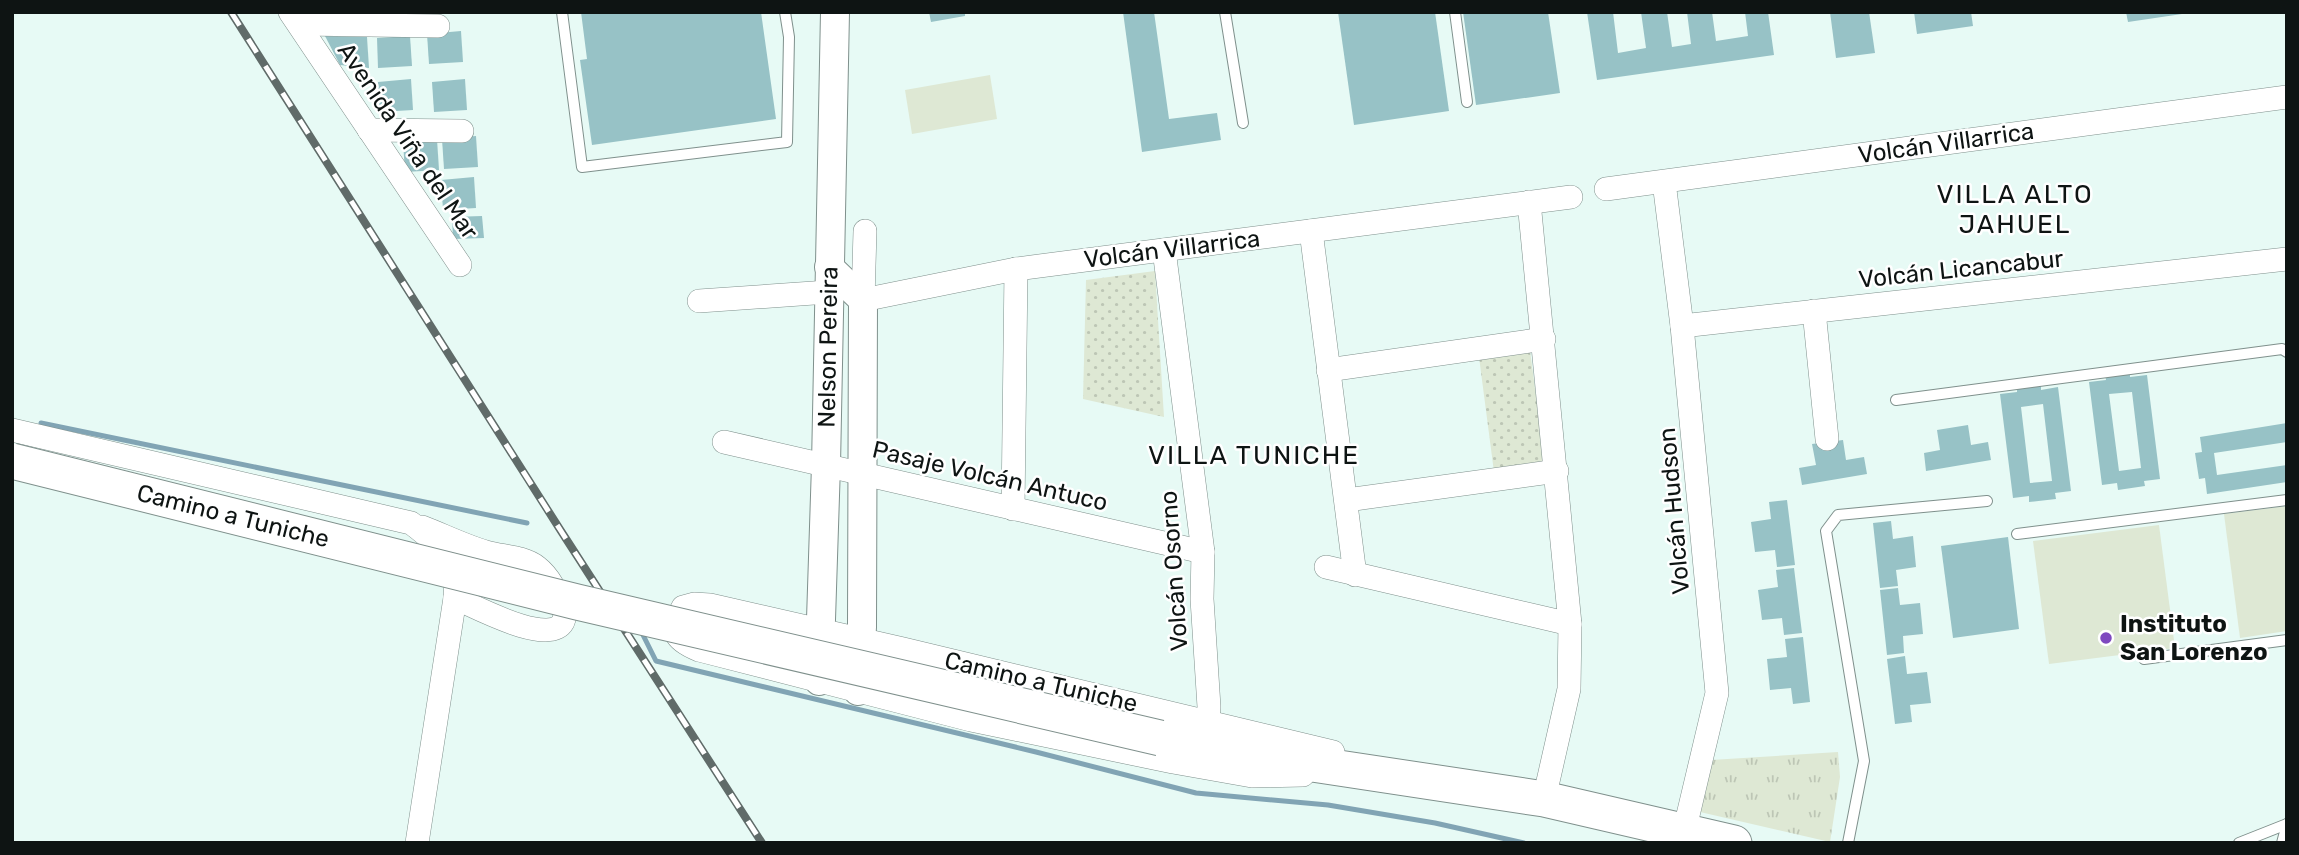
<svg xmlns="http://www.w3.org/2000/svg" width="2299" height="855" font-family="Rubik,sans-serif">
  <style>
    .grass { fill: url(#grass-dots) }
    .park { fill: url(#park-tufts) }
    .garden { fill: #dee8d4 }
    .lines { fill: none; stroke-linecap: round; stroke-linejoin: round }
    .stream { stroke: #81a4b4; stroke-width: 5 }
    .building { fill: #97c2c6; fill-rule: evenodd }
    .service-casing { stroke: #7f908c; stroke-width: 12 }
    .minor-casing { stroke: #7f908c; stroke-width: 24 }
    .tertiary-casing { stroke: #7f908c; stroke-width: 30 }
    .primary-casing { stroke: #7f908c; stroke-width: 37 }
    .service { stroke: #fff; stroke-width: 10 }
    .minor { stroke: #fff; stroke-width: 23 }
    .tertiary { stroke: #fff; stroke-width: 28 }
    .primary { stroke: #fff; stroke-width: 35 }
    .rail-casing { stroke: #606b69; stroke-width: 8 }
    .rail { stroke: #fff; stroke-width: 5; stroke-dasharray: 16; stroke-linecap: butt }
    .primary-bridge-casing { stroke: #7f908c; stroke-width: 37; stroke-linecap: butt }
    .primary-bridge { stroke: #fff; stroke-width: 35 }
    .poi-dot { fill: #7e48bf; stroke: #fff; stroke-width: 2.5 }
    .labels { text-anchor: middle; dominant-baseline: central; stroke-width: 5; stroke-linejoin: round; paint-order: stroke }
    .street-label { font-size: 24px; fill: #0e1413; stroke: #fff }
    .poi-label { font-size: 24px; font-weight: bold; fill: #0e1413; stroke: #fff; text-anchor: start }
    .neighbourhood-label { font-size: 26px; letter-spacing: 2px; fill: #0e1413; stroke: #fff }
  </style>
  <defs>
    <pattern id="grass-dots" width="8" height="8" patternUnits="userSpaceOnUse" patternTransform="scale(1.75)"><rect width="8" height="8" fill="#dee8d4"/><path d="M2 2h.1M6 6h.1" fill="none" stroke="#bdc6b5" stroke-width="1.8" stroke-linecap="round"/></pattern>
    <pattern id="park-tufts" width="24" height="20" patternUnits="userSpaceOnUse" patternTransform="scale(1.75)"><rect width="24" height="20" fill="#dee8d4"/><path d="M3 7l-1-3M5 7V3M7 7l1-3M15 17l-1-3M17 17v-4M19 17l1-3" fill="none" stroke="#bdc6b5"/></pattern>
  </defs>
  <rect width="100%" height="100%" fill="#e7faf5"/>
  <g class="grass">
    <path d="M1155,271L1164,417L1083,399L1086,280Z"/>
    <path d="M1530,351L1545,463L1494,472L1479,357Z"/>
  </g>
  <path class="park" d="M1838,752L1840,777L1830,842L1700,812L1711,760Z"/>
  <g class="garden">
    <path d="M990,75L997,119L912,134L905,90Z"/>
    <path d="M2287,506V631L2240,638L2224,514Z"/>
    <path d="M2159,525L2175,648L2049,664L2033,541Z"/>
  </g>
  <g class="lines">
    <g class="stream">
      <path d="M41,423L527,523"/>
      <path d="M643,635L656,661L1036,752L1196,793L1328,805L1435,823L1524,843"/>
    </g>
  </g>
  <g class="building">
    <path d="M581,12H761L776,119L592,145L580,60L587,59Z"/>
    <path d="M929,12H965V16L931,22Z"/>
    <path d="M1123,12H1154L1169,119L1217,113L1221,140L1142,152Z"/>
    <path d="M1338,12H1435L1449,111L1354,125Z"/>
    <path d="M1463,12H1548L1560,93L1476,105Z"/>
    <path d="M1587,12H1613L1618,53L1646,48L1641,12H1667L1672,47L1691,44L1687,12H1712L1716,41L1748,36L1745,12H1768L1774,55L1597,80Z"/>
    <path d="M1830,12H1869L1875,53L1836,58Z"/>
    <path d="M1914,12H1971L1973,26L1917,34Z"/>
    <path d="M2126,12H2182V14L2128,22Z"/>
    <path d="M461,31L463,62L429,64L427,34Z"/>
    <path d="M325,36L367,37L369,68L340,65Z"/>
    <path d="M410,36L412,66L378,68L377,38Z"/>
    <path d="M411,79L413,110L380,112L378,82Z"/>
    <path d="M465,79L467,110L434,112L432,82Z"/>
    <path d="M476,136L478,167L444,169L442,139Z"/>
    <path d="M437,139L439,170L405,172L403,142Z"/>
    <path d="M474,177L476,208L443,210L441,180Z"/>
    <path d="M482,216L484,238L453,239L452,217Z"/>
    <path d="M2130,372V377L2147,375L2160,479L2144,481L2145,486L2118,490L2117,483L2102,485L2089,382L2106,380L2105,375ZM2132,392L2141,468L2119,471L2109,394Z"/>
    <path d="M2041,384V390L2058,387L2071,491L2055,493L2056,499L2029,502V496L2013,498L2000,394L2017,392V388ZM2043,404L2052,481L2030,483L2021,407Z"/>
    <path d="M2287,423V442L2214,453L2217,475L2287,465V482L2207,494L2205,478L2199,479L2195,453L2202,452L2200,437Z"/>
    <path d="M1968,425L1971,445L1988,442L1991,460L1926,471L1924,453L1940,450L1937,430Z"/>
    <path d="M1843,440L1846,460L1864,457L1867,474L1802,485L1799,468L1816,465L1812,444Z"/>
    <path d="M1787,500L1795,565L1777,567L1775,550L1755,552L1751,522L1771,519L1769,502Z"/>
    <path d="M1891,521L1893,539L1913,536L1916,567L1896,570L1898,586L1880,588L1873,523Z"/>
    <path d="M2008,537L2019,629L1953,638L1941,546Z"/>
    <path d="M1794,568L1802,633L1784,635L1782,618L1762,620L1758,590L1778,587L1776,570Z"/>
    <path d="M1898,588L1900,605L1920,603L1923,634L1903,636L1904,653L1887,655L1880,590Z"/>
    <path d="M1803,637L1810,702L1793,704L1791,688L1770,690L1767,659L1787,657L1785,639Z"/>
    <path d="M1905,656L1907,674L1927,672L1931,703L1910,705L1912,722L1895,724L1887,659Z"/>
  </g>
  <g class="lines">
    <g class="service-casing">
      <g id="service">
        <path d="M562,12L582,167L787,142L789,37L785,12"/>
        <path d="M1225,12L1243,123"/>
        <path d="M1455,12L1467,102"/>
        <path d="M1896,400L2282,349L2287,352"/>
        <path d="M2017,534L2287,500"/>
        <path d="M2144,659L2287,640"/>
        <path d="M1848,843L1864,761L1826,531L1838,515L1987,501"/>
        <path d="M2239,843L2287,824"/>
        <path d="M2282,843L2287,824"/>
      </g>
    </g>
    <g class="minor-casing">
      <g id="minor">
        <path d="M290,12L460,265"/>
        <path d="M302,24L438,26"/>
        <path d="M369,130L462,131"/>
        <path d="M1664,182L1682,326L1717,693L1684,832"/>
        <path d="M1606,189L2287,97"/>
        <path d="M1529,202L1570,624L1569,689L1544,799"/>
        <path d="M865,231L863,300L1016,269L1571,197"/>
        <path d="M1311,231L1355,575"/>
        <path d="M1164,250L1203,552L1202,599L1209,707L1208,721"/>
        <path d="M699,301L828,292"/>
        <path d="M1814,311L1827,439"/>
        <path d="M1682,326L2287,259"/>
        <path d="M1328,370L1544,339"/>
        <path d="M12,430L411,523C427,535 450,553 455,575C457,581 455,590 455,598L417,843"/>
        <path d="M724,442L1203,552"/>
        <path d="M1347,500L1557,471"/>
        <path d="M1013,509L1016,269"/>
        <path d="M422,527C443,535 465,546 486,552C503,557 523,556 537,567C550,577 557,593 563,607C565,612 565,618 563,622C549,647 474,606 455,598"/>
        <path d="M1326,567L1570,624"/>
        <path d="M1303,775L1252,776L1173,762L971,720L699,650C674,640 669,631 683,607L694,604L710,605L903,649L1333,752"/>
      </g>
    </g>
    <g class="tertiary-casing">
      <g id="tertiary">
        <path d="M829,267L863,300L862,627L858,691"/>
        <path d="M819,681L826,465L835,12"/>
      </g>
    </g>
    <g class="primary-casing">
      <path id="primary" d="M1160,738L1213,749L1544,799L1734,843"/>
    </g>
    <use href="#service" class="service"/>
    <use href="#minor" class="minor"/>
    <use href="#tertiary" class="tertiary"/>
    <use href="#primary" class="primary"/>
    <g class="rail-casing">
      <path id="rail" d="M231,12L561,531L762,843"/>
    </g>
    <use href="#rail" class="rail"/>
    <g class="primary-bridge-casing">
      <path id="primary-bridge" d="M12,461L577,602L1160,738"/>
    </g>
    <use href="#primary-bridge" class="primary-bridge"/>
  </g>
  <circle class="poi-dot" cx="2106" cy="638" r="7"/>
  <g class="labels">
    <g class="street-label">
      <text transform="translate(408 141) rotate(56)">Avenida Viña del Mar</text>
      <text transform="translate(1946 143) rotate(-8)">Volcán Villarrica</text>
      <text transform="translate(1172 249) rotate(-7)">Volcán Villarrica</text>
      <text transform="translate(1961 269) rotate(-6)">Volcán Licancabur</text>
      <text transform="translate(828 347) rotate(-89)">Nelson Pereira</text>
      <text transform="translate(990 476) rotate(13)">Pasaje Volcán Antuco</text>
      <text transform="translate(1674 511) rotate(-95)">Volcán Hudson</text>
      <text transform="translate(233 516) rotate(14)">Camino a Tuniche</text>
      <text transform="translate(1174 571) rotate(-94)">Volcán Osorno</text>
      <text transform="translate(1041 682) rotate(13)">Camino a Tuniche</text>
    </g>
    <g class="poi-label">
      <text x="2120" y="624">Instituto<tspan x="2120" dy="28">San Lorenzo</tspan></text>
    </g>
    <g class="neighbourhood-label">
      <text x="2015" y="194">VILLA ALTO<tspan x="2015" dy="30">JAHUEL</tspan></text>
      <text x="1254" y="455">VILLA TUNICHE</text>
    </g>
  </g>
  <rect width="2299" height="855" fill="none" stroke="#0e1413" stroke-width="28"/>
</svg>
